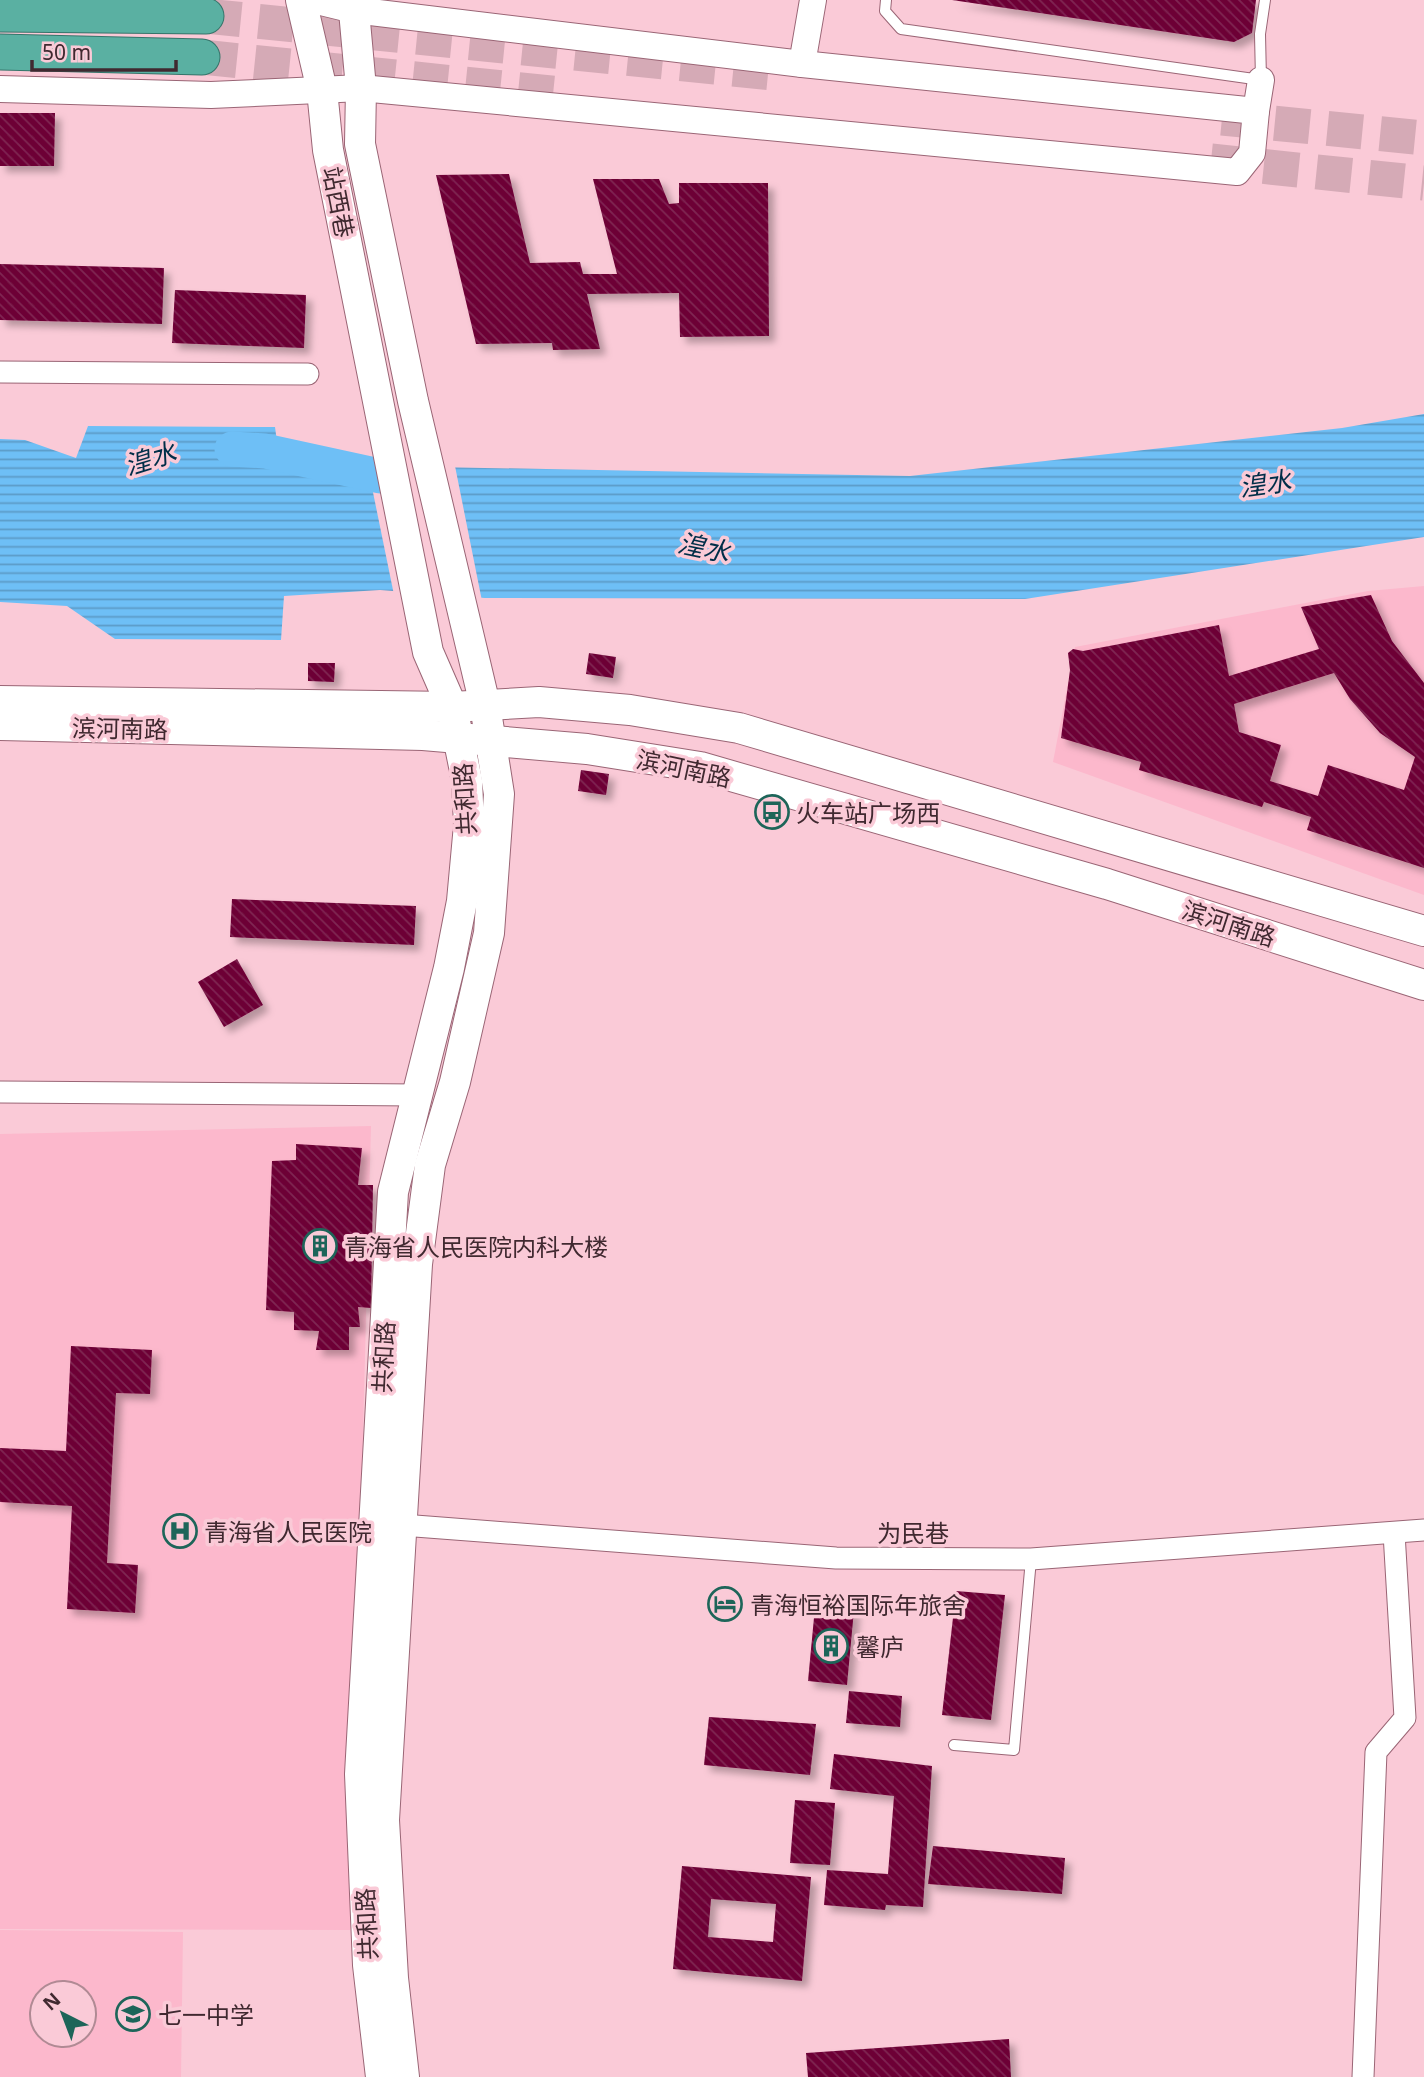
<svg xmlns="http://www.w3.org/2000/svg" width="1424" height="2077" font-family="'Noto Sans','Noto Sans SC',sans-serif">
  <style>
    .built { fill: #fcb8cc; fill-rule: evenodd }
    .water { fill: url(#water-rules) }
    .pier { fill: #facad7 }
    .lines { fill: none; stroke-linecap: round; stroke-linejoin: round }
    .river { stroke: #6ebff6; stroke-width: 35 }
    .building { fill: url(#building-back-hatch); fill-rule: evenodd; filter: url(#shadow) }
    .trunk-tunnel { stroke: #d5aab6; stroke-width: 35; stroke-dasharray: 35 18; stroke-linecap: butt }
    .service-casing { stroke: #9a6575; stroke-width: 12 }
    .minor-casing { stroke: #9a6575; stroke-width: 23 }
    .tertiary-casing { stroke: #9a6575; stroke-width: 28 }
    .secondary-casing { stroke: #9a6575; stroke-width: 32 }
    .trunk-casing { stroke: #36746a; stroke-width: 37 }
    .service { stroke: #fff; stroke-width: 10 }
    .minor { stroke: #fff; stroke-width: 21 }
    .tertiary { stroke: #fff; stroke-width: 26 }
    .secondary { stroke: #fff; stroke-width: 30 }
    .trunk { stroke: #5ab0a2; stroke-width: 35 }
    .labels { text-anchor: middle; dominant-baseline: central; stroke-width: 7; stroke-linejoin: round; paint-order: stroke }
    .street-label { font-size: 24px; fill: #402930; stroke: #facad7 }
    .poi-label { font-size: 24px; fill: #402930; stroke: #facad7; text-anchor: start }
    .water-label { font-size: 26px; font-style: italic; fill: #002e48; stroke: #facad7 }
  </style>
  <defs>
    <pattern id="water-rules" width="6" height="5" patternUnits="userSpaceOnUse" patternTransform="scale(1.75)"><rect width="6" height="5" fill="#6ebff6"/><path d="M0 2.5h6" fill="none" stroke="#5c9bc8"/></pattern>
    <pattern id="building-back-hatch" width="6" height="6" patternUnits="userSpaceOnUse" patternTransform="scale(1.75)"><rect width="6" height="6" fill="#6d0036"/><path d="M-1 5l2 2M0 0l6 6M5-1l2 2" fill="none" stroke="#7f2652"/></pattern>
    <filter id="shadow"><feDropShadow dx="6" dy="6" stdDeviation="3.5" flood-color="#0004"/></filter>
  </defs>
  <rect width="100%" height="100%" fill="#facad7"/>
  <g class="built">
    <path d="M1424,586V895L1053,762L1075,647L1368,591Z"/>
    <path d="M371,1126L350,1930L0,1929V1134Z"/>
    <path d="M0,1930L183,1932L181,2077H0ZM42,1993H84V2035H42Z"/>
  </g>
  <path class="water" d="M1424,414V537L1025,599L485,598L380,590L284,596L281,640L115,639L67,606L0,602V439L25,440L76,458L88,426L275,427L280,464L910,476L1342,428Z"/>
  <path class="pier" d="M367,463L455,466L482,601L394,595Z"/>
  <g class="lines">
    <path class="river" d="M232,449L265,451L380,476"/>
  </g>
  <g class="building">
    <path d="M952,0H1256L1252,33L1234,42Z"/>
    <path d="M0,113H55L54,166H0Z"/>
    <path d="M509,174L530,263L580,262L583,274H617L593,179H659L669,204L679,203V183H768L769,336L680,337L679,293L587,294L600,349L553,350L552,343L476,344L436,175Z"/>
    <path d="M0,264L164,268L162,324L0,320Z"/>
    <path d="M175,290L306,295L304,348L172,343Z"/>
    <path d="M1371,595L1392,641L1424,683V868L1307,830L1311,817L1264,802L1262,807L1139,770L1141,762L1061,738L1070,670L1068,653L1073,649L1083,651L1219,625L1229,676L1319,649L1301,607ZM1334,673L1350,699L1380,733L1415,757L1404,790L1328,765L1318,796L1270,781L1281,745L1239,732L1234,704Z"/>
    <path d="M589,653L616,657L613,678L586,674Z"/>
    <path d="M308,663H335L334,682L308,681Z"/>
    <path d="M581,770L609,774L606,795L578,791Z"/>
    <path d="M232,899L416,906L414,945L230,937Z"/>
    <path d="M237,959L263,1005L224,1027L198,982Z"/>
    <path d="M296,1144L362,1148L358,1185H373L371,1308L358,1307L360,1327H349V1350H316L319,1331L294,1330V1312L266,1310L272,1161L296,1160Z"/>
    <path d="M71,1346L152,1350L150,1394L116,1393L107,1563L138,1565L135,1613L67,1609L72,1506L0,1502V1448L66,1451Z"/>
    <path d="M956,1591L1005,1595L991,1720L942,1715Z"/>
    <path d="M815,1607L854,1610L847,1685L808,1681Z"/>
    <path d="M849,1691L902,1696L900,1727L846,1723Z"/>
    <path d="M709,1717L816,1724L810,1775L704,1765Z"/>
    <path d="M834,1754L932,1766L923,1907L886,1905L885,1910L824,1905L827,1870L888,1874L894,1796L830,1789Z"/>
    <path d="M795,1800L835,1803L830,1865L790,1863Z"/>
    <path d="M933,1846L1065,1858L1062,1894L928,1884Z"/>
    <path d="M682,1866L811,1877L802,1981L673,1969ZM711,1899L776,1904L773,1942L708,1937Z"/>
    <path d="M1009,2039L1011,2077H808L806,2053Z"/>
  </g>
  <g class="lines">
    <g class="trunk-tunnel">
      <path d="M206,16L783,74"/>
      <path d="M202,57L571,95"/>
      <path d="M1222,118L1424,138"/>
      <path d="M1211,161L1424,183"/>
    </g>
    <g class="service-casing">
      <g id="service">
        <path d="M886,0L885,11L901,29L1261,80L1260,34L1265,0"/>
        <path d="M954,1745L1014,1750L1031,1559"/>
      </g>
    </g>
    <g class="minor-casing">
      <g id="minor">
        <path d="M0,372L308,374"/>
        <path d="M0,1092L418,1095"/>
        <path d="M402,1525L836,1558L1031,1559L1424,1530"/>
        <path d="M1363,2077L1376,1752L1405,1718L1394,1533"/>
      </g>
    </g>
    <g class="tertiary-casing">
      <g id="tertiary">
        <path d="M802,64L813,0"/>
        <path d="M0,89L211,95L361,88L1237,172L1252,153L1256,111L802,64L354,10L313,0"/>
        <path d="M1256,111L1261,80"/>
      </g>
    </g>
    <g class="secondary-casing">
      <g id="secondary">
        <path d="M301,0L322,90L328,150L428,652L452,707L467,781L469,825L462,901L449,968L393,1192L360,1774L368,1965L381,2077"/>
        <path d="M353,0L361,88L360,144L413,401L485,705L499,794L489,933L455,1082L430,1165L417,1264L384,1820L393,1978L404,2077"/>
        <path d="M0,701L452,707L539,702L630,710L739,728L1424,931"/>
        <path d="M0,725L423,735L587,749L700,767L1107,884L1424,985"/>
      </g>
    </g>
    <g class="trunk-casing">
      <g id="trunk">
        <path d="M0,14L206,16"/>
        <path d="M0,52L202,57"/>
      </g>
    </g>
    <use href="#service" class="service"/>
    <use href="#minor" class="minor"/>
    <use href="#tertiary" class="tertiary"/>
    <use href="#secondary" class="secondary"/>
    <use href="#trunk" class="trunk"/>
  </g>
  <defs>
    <g id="bus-ring" transform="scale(1.75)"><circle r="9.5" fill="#facad7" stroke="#1d6559" stroke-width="1.5"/><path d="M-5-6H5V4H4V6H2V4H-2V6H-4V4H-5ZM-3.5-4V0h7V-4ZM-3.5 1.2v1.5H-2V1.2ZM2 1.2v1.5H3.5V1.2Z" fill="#1d6559"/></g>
    <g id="building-ring" transform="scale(1.75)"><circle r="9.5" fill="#facad7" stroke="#1d6559" stroke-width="1.5"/><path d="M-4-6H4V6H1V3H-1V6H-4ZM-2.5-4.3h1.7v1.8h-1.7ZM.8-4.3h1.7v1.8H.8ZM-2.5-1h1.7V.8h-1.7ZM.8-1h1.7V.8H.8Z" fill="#1d6559"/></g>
    <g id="hospital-ring" transform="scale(1.75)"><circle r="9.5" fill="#facad7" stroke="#1d6559" stroke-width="1.5"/><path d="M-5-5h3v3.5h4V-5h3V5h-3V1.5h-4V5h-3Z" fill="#1d6559"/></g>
    <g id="hotel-ring" transform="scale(1.75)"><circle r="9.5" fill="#facad7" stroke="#1d6559" stroke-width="1.5"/><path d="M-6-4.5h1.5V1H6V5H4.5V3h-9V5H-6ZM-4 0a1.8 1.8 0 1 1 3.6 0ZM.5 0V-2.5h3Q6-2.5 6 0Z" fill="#1d6559"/></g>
    <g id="school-ring" transform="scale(1.75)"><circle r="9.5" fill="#facad7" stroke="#1d6559" stroke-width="1.5"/><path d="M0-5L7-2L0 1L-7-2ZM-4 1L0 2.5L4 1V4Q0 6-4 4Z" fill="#1d6559"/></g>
  </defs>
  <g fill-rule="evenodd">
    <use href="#bus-ring" x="772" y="812"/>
    <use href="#building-ring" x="320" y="1246"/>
    <use href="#hospital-ring" x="180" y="1531"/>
    <use href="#hotel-ring" x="725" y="1604"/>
    <use href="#building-ring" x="831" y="1646"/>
    <use href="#school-ring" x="133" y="2014"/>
  </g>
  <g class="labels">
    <g class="street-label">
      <text transform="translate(339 202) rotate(79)">站西巷</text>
      <text transform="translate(120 728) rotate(1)">滨河南路</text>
      <text transform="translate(684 768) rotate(12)">滨河南路</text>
      <text transform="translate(464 799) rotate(-94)">共和路</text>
      <text transform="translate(1229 923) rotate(18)">滨河南路</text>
      <text transform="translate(383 1357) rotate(-87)">共和路</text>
      <text x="913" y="1532">为民巷</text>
      <text transform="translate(366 1924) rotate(-93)">共和路</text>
    </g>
    <g class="poi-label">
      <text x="796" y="812">火车站广场西</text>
      <text x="344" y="1246">青海省人民医院内科大楼</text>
      <text x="204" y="1531">青海省人民医院</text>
      <text x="750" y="1604">青海恒裕国际年旅舍</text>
      <text x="856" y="1646">馨庐</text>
      <text x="158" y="2014">七一中学</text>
    </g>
    <g class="water-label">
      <text transform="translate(150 458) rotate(-17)">湟水</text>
      <text transform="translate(1265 483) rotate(-8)">湟水</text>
      <text transform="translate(704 547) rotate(12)">湟水</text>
    </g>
  </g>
  <g transform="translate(63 2014) rotate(318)"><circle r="33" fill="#facad7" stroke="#b08a94" stroke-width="2"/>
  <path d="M0-5L12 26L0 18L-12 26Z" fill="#1d6559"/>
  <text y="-10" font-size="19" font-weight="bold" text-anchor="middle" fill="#402930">N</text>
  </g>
  <path d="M32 60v10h144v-10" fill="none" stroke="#402930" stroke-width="3.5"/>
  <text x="42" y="60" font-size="21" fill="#402930" stroke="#facad7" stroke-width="5" paint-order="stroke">50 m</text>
</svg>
